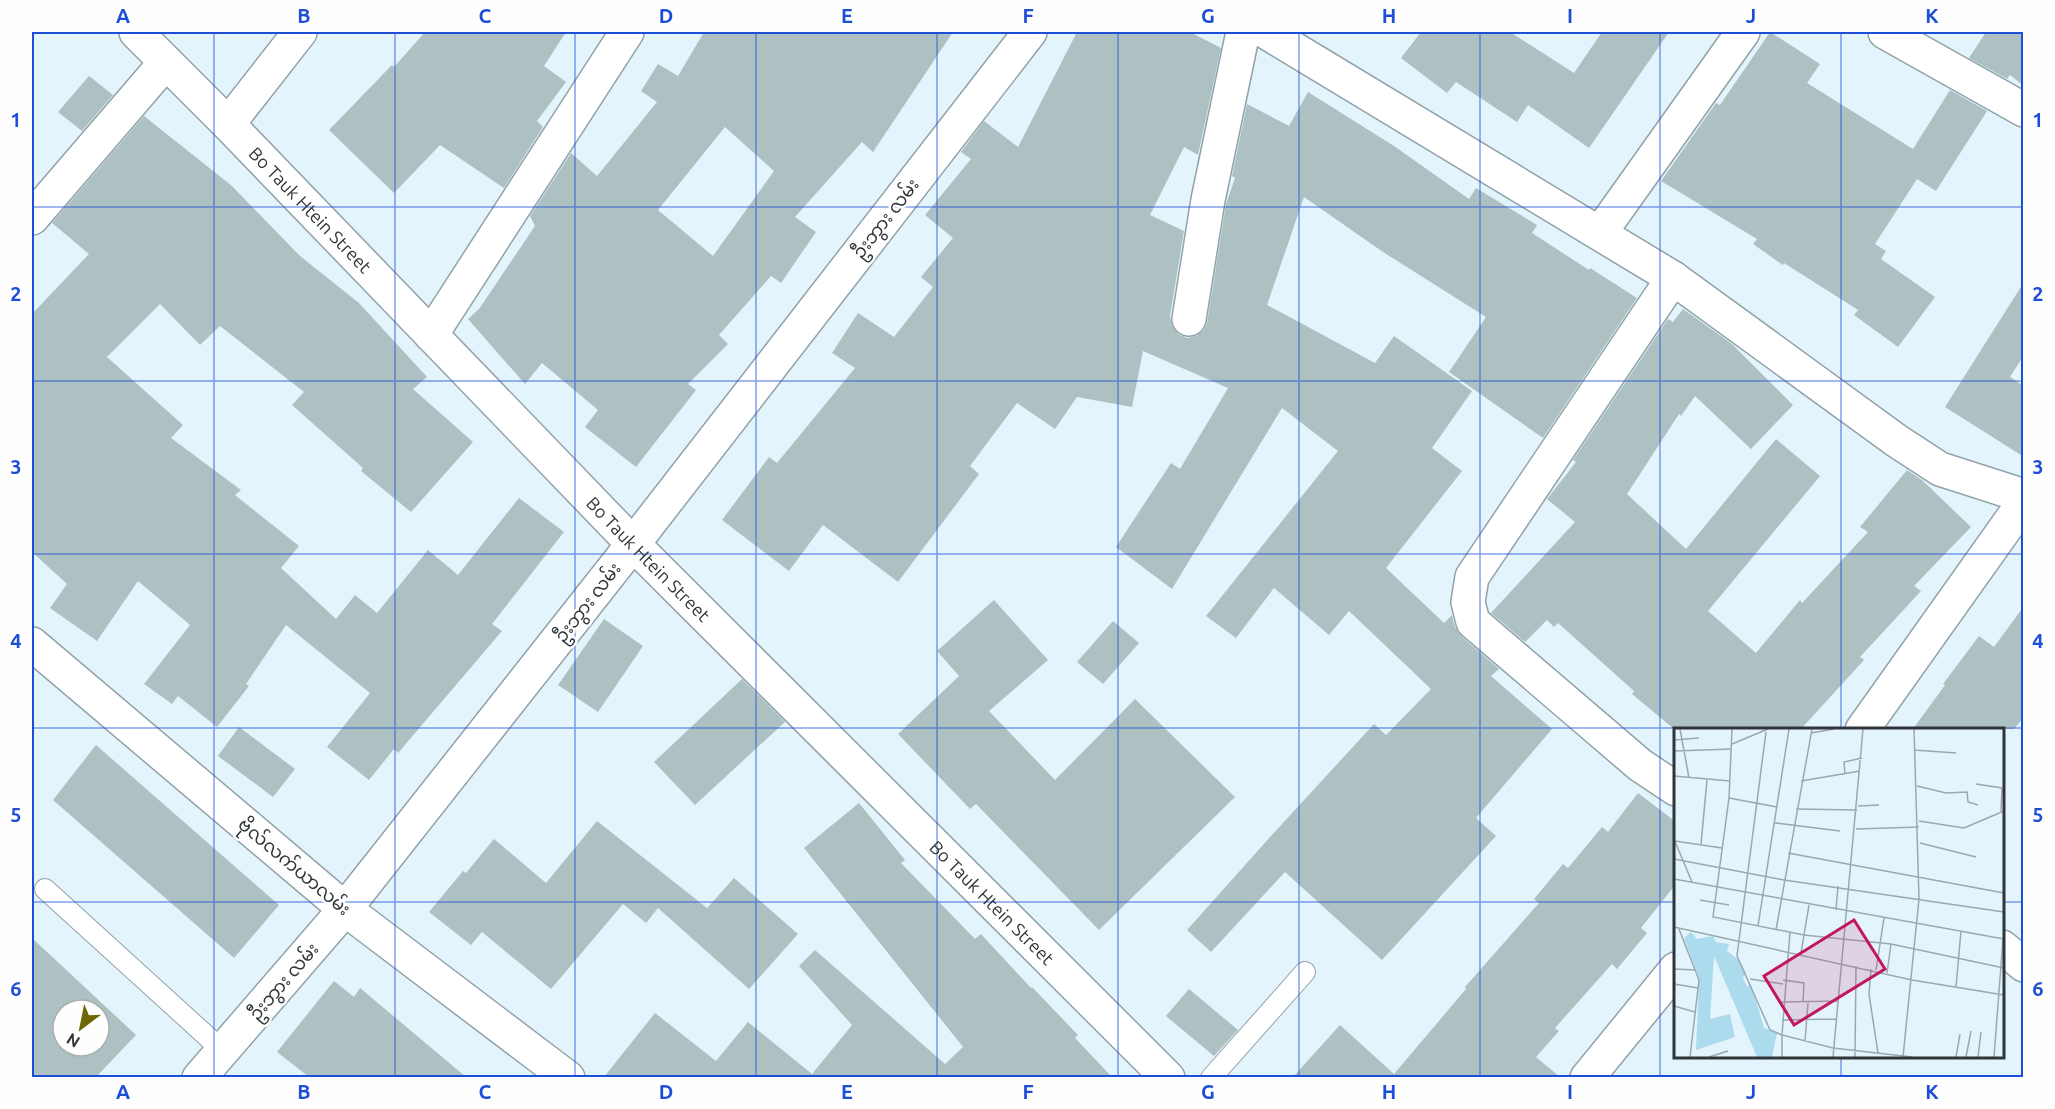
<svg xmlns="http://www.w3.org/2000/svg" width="2055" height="1109" font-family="Ubuntu,'Noto Sans Myanmar',sans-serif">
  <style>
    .building { fill: #aec1c2; fill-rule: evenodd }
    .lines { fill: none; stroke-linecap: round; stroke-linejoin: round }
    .service-casing { stroke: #92a2a9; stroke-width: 22 }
    .minor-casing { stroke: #92a2a9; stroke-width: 36 }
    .tertiary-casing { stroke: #92a2a9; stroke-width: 36 }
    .service { stroke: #fff; stroke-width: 20 }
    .minor { stroke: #fff; stroke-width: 33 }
    .tertiary { stroke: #fff; stroke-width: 33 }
    .grid { fill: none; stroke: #1d4ed8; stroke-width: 1.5; stroke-opacity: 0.55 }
    .labels { text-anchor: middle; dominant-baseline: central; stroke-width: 5; stroke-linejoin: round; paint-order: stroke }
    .street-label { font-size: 18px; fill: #2f3538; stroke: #fefefe }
    .inset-road { fill: none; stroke: #9ba8ae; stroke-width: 1.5 }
    .view { fill: #c2185b; fill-opacity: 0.15; stroke: #c2185b; stroke-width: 3 }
    .inset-edge { fill: none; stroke: #2f3538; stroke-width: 3 }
    .neatline { fill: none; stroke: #1d4ed8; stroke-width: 2 }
    .grid-label { font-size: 20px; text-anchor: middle; font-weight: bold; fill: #1d4ed8 }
  </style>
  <rect width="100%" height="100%" fill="#e3f4fc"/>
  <g class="building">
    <path d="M425,32H566L544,66L566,82L537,121L543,127L504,188L440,145L394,193L329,130L392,65L394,67Z"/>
    <path d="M704,32H953L873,152L862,142L795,217L816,232L781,283L771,276L719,335L728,344L688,384L696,390L636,467L585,427L598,410L542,363L525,384L468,319L479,309L535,226L530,216L571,153L597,176L657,102L641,91L658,64L678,76ZM725,127L774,171L713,256L658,210Z"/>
    <path d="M1077,32H1190L1221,48L1198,155L1184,147L1150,215L1184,231L1170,316L1172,326L1178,334L1187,338L1196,336L1204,330L1207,323L1226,204L1235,178L1232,176L1247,104L1289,126L1308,92L1394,146L1469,199L1476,188L1537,225L1532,233L1589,270L1590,268L1637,298L1543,438L1449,372L1486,317L1383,252L1304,197L1267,305L1375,363L1394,336L1472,391L1432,448L1462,471L1386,568L1444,623L1452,615L1455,627L1461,636L1499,669L1491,676L1552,729L1476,818L1496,836L1382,960L1285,872L1211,952L1187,930L1271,836L1374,724L1386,735L1431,689L1349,611L1329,635L1274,588L1236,638L1206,616L1338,451L1282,408L1172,589L1116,547L1171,463L1180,469L1228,388L1143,351L1132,407L1077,397L1055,429L1017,403L970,466L979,474L898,582L823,525L789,571L722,520L769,457L777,463L855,368L832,353L858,313L894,337L933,287L921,277L953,238L925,215L971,159L961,152L984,121L1018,147Z"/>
    <path d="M1421,32H1510L1574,73L1602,32H1669L1589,148L1528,105L1517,122L1456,82L1447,93L1401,58Z"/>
    <path d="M1770,32L1820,64L1807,83L1913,149L1950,90L1987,111L1936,191L1917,179L1875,244L1886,251L1881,259L1935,297L1898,347L1854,315L1858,310L1784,263L1783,265L1753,244L1757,239L1661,181L1716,103L1720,105Z"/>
    <path d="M1986,32H2024V86L2010,75L2007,79L1969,58Z"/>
    <path d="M89,76L113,95L82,131L58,112Z"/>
    <path d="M144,116L232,186L300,256L359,303L427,377L413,389L473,442L411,512L361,471L363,468L292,405L304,392L220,326L200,345L160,304L107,357L183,425L171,438L241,490L235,495L299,546L281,568L336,619L355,595L377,613L428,550L458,575L519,498L564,532L492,624L502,631L398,753L394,749L369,780L327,747L370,693L286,625L246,684L249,686L217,727L178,696L172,704L144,684L190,625L138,581L97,641L50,608L67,584L32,552V314L89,254L52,223Z"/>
    <path d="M2024,282V355L2010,377L2024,386V457L1945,407Z"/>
    <path d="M1683,309L1732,344L1793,405L1751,449L1695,396L1681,416L1679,414L1627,494L1686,549L1776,439L1820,476L1708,611L1756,653L1800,600L1802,603L1868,532L1860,527L1907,470L1922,480L1971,527L1914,586L1921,591L1860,657L1864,660L1801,729H1674L1632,694L1634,691L1558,623L1554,627L1547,620L1525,642L1491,613L1575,522L1547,499L1576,462L1573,460L1668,319L1673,322Z"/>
    <path d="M994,600L1048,660L989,711L1055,780L1135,699L1235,797L1099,930L976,804L970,809L898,734L959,676L937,651Z"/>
    <path d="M2024,606V717L2014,729H1913L1945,685L1943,684L1979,636L1994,647Z"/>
    <path d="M604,619L643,646L598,712L558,685Z"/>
    <path d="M1113,621L1139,643L1103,684L1077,662Z"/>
    <path d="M742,679L785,722L695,805L654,762Z"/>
    <path d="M239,727L295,769L273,797L218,756Z"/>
    <path d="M96,745L279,905L234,958L53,800Z"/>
    <path d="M1638,793L1676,822V884L1641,928L1647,933L1617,969L1612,964L1555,1028L1559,1031L1536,1057L1560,1077H1293L1340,1025L1394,1074L1466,989L1465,987L1539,903L1534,899L1563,864L1568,868L1602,827L1608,832Z"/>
    <path d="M859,803L905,860L901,863L975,939L981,934L1031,988L1032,987L1078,1035L1075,1038L1112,1077H604L655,1013L716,1061L748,1022L812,1074L852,1025L799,966L815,950L945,1064L963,1047L804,848Z"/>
    <path d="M597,821L707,908L734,878L798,934L749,989L658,908L646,923L623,904L551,989L482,932L471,945L429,912L463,871L466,873L494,839L546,883Z"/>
    <path d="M32,938L136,1035L96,1077H32ZM63,1010H99V1046H63Z"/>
    <path d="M334,981L354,997L360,988L466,1077H309L277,1052Z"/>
    <path d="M1189,989L1238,1030L1214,1056L1166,1016Z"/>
  </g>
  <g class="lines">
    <g class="service-casing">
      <g id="service">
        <path d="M45,889L222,1050"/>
        <path d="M1211,1078L1305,972"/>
      </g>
    </g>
    <g class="minor-casing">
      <g id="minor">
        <path d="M1266,32L1673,278L1897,441L1940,469L2024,496"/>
        <path d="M1885,32L2024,110"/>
        <path d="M228,124L300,32"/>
        <path d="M32,218L166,62"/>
        <path d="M1600,233L1743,32"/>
        <path d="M1673,278L1472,577L1468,602L1473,622L1640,765L1676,789"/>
        <path d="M1189,319L1208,200L1243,32"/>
        <path d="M431,335L627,32"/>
        <path d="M32,644L345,909L568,1078"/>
        <path d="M1862,730L2024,502"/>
        <path d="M2002,947L2024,965"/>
        <path d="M1587,1078L1676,969"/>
      </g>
    </g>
    <g class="tertiary-casing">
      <g id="tertiary">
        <path id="s1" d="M136,32L228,124L633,544L1168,1078"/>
        <path d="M199,1078L345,909L633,544L1030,32"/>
      </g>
    </g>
    <use href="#service" class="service"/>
    <use href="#minor" class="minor"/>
    <use href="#tertiary" class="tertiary"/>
  </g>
  <path class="grid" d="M214,32V1078M395,32V1078M575,32V1078M756,32V1078M937,32V1078M1118,32V1078M1299,32V1078M1480,32V1078M1660,32V1078M1841,32V730M32,207H2024M32,381H2024M32,554H2024M32,728H2024M32,902H1676M2002,902H2024M1841,1056V1078"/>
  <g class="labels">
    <g class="street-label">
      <text stroke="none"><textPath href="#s1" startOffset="249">Bo Tauk Htein Street</textPath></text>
      <text transform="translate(885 218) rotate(-52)">ဦးဘွား လမ်း</text>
      <text stroke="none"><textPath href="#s1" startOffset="735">Bo Tauk Htein Street</textPath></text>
      <text transform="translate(587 602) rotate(-52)">ဦးဘွား လမ်း</text>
      <text transform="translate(295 866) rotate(40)">ဗိုလ်လက်ယာလမ်း</text>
      <text stroke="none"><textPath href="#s1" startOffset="1221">Bo Tauk Htein Street</textPath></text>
      <text transform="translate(283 981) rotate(-49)">ဦးဘွား လမ်း</text>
    </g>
  </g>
  <g transform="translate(1674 728)">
    <rect width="330" height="330" fill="#e3f4fc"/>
    <path d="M17,204L23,211L39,208L42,214L55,216L53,223L65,232L72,245L69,250L73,259L77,256L90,300L103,305L98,329H83L40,228L36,291L56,286L61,309L22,322L25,250L10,210Z" fill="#addbee"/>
    <path class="inset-road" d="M6,1L15,50M58,1L55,70L39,189L130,207L217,216L330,240M92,4L63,228L96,302L108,307V329M137,5L160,1M0,12L25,10M58,16L94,1M240,22L282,25M0,23L58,21M171,46L170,34L188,30M0,48L56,53M127,53L186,43M302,56L328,60L327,83M243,58L272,65L293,64L294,74L304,77M55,70L103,79M184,78L205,77M122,81L183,82M245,93L290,100L330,83M101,95L166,103M182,101L245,99M0,111L18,154M1,113L48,120M246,115L302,129M27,116L33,52M114,125L330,165M0,131L110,152L330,184M0,151L330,211M26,172L55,177M162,182L164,158M84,198L115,1M0,199L238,252L330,267M5,201L25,252L16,329M102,202L138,1M116,204L108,307L159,320L238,329M127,225L135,177M0,241L21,242M197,241L195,266L204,325M202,242L210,190M213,245L217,216M76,251L109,256M109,252L130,255L129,274M0,256L24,260M282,259L287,203M108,274L164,273M0,278L21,284M108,292L162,291M131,313L134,275M35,329L54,323M159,329L189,1M181,329L182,238M229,329L245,171L240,1M282,329L286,306M292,329L297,303M304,329L307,304M320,329L329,211"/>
    <path class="view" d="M180,192L211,241L120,297L90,248Z"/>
    <rect width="330" height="330" class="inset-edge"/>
  </g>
  <rect width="2055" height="1109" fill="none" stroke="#fefefe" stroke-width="66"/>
  <g transform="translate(81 1028) rotate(212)"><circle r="28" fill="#fefefe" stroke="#abaeaf" stroke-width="1.5"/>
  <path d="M0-4.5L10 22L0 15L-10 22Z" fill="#6c6700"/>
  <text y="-9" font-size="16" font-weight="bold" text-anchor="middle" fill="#2f3538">N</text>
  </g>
  <rect x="33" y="33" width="1989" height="1043" class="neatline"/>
  <g class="grid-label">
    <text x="123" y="23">A</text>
    <text x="304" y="23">B</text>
    <text x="485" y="23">C</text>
    <text x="666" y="23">D</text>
    <text x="847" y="23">E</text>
    <text x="1028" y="23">F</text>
    <text x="1208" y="23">G</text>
    <text x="1389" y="23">H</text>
    <text x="1570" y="23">I</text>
    <text x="1751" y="23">J</text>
    <text x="1932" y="23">K</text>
    <text x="16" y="127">1</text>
    <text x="2038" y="127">1</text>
    <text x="16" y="301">2</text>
    <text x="2038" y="301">2</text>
    <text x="16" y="474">3</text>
    <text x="2038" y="474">3</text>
    <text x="16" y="648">4</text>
    <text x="2038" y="648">4</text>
    <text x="16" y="822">5</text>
    <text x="2038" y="822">5</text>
    <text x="16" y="996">6</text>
    <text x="2038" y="996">6</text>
    <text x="123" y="1099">A</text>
    <text x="304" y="1099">B</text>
    <text x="485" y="1099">C</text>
    <text x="666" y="1099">D</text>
    <text x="847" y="1099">E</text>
    <text x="1028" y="1099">F</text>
    <text x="1208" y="1099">G</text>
    <text x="1389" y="1099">H</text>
    <text x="1570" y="1099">I</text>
    <text x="1751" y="1099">J</text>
    <text x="1932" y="1099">K</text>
  </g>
</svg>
